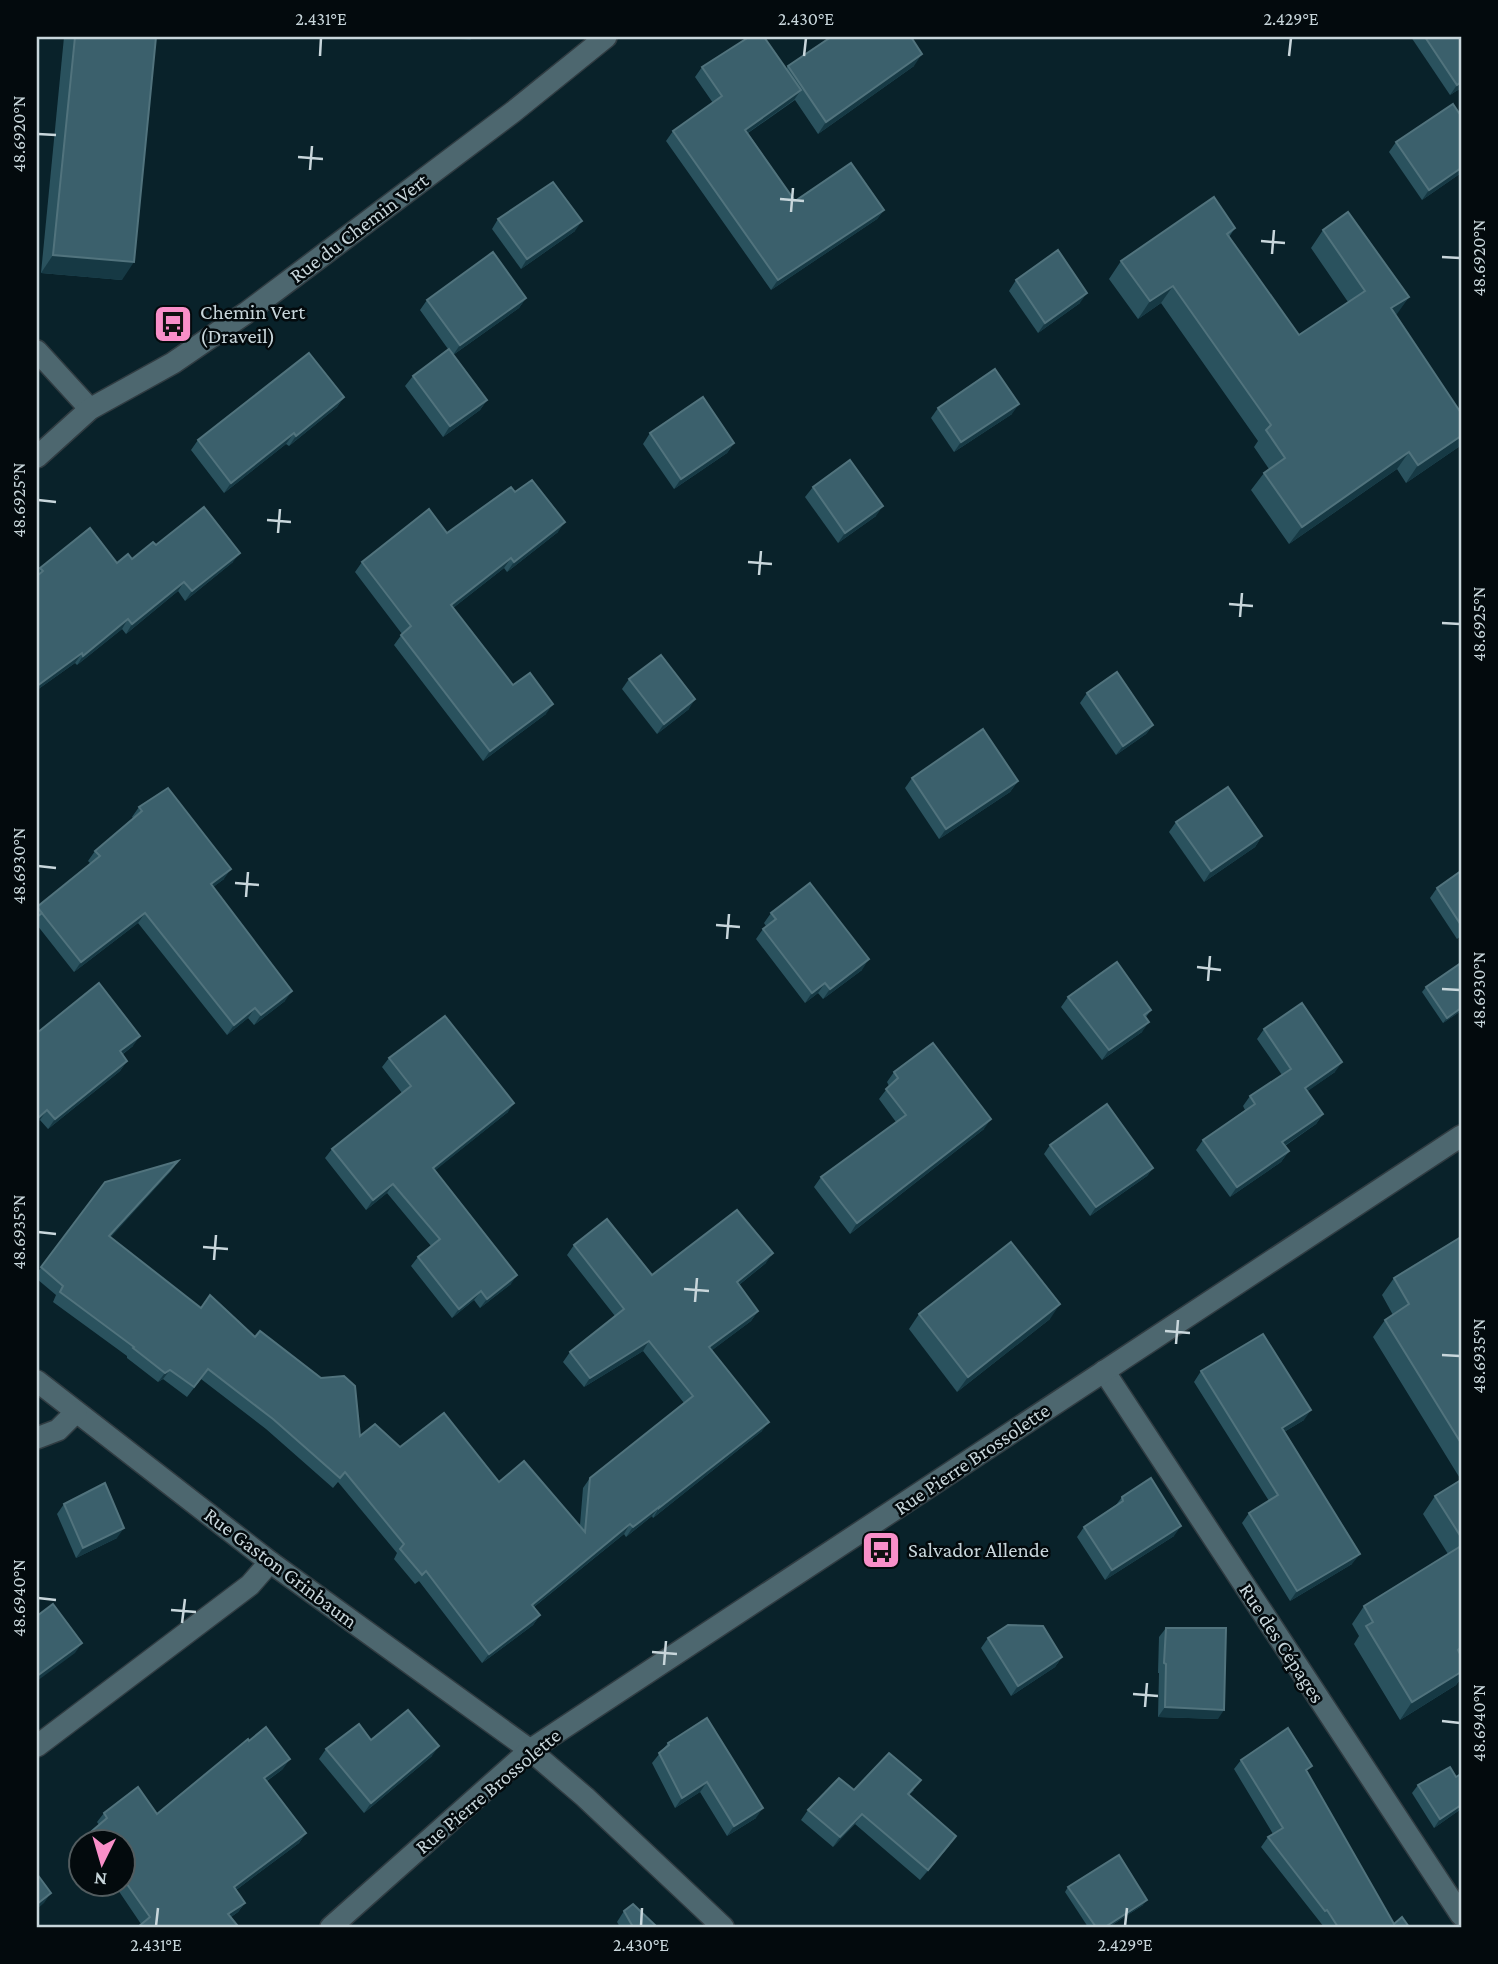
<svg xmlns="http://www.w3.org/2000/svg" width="1498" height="1964" font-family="'Crimson Pro',serif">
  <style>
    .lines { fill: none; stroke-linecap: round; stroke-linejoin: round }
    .minor-casing { stroke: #303c42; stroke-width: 24 }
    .minor { stroke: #4d676f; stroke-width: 21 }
    .wall { fill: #2a525e }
    .shaded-wall { fill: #163944 }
    .building { fill: #3b606c; stroke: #51737d; stroke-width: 2 }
    .ticks { fill: none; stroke: #c8d6db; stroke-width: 2.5 }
    .labels { text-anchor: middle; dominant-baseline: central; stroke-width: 5; stroke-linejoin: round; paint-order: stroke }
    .street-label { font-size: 21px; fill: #c8d6db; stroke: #030a0d }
    .poi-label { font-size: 21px; fill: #c8d6db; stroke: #030a0d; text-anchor: start }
    .neatline { fill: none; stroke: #c8d6db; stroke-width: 2.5 }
    .ticks-label { font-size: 18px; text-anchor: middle; fill: #c8d6db }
  </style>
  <rect width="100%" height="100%" fill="#09222a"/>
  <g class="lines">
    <g class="minor-casing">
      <g id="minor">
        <path d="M37,351L90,409"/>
        <path d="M37,457L90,409L173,363L246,313L513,112L606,37"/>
        <path d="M1104,1371L1461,1915"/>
        <path d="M37,1381L270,1562L530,1750L585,1797L723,1927"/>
        <path d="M37,1438L58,1430L76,1412"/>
        <path d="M37,1746L250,1585L270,1562"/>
        <path d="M331,1927L530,1750L1461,1136"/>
      </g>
    </g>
    <use href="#minor" class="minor"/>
  </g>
  <g class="wall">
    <path d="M64,37H156L122,280L41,273Z"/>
    <path d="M1411,37H1461V88L1450,95Z"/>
    <path d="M788,66H914L818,134L795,100L748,133L795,201L884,210L877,219L771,290L666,141L673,131L713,103L695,77L702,67L786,69Z"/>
    <path d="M1396,142L1461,173L1422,200L1389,152Z"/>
    <path d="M498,219L575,231L521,269L492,229Z"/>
    <path d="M1235,228L1229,237L1299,335L1348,302L1311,248L1323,230L1409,297L1395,315L1460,446L1406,483L1397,469L1289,544L1251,490L1264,473L1269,469L1254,447L1258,441L1161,303L1138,319L1109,279L1121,261Z"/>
    <path d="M1016,280L1080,303L1038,333L1009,291Z"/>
    <path d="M526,298L519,308L453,355L487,400L480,410L443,437L405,386L413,376L448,349L420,310L427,300Z"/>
    <path d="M344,397L337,407L289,446L286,444L224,493L191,450L198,440Z"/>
    <path d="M938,408L1012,414L954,452L931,418Z"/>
    <path d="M650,433L734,443L727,453L674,489L643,444Z"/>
    <path d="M813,487L876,516L838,543L805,497Z"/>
    <path d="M515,492L558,532L507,572L504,568L453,608L513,685L546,714L483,761L394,645L402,634L355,572L362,562L447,533Z"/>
    <path d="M156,545L233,562L185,601L178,591L126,634L122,629L77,665L75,663L37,690V572L40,568L117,563L132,559Z"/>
    <path d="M629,679L689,709L657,734L622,689Z"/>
    <path d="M1087,693L1153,725L1146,734L1116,755L1080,703Z"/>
    <path d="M912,778L1018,781L1010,792L939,839L905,788Z"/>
    <path d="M139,807L224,879L213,887L285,1001L254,1025L248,1018L227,1035L138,923L74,972L37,925V907L91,864L88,861L95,851L133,818L132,817Z"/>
    <path d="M1176,822L1262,836L1255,847L1204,882L1169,832Z"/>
    <path d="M1461,871V936L1457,939L1430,898L1437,888Z"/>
    <path d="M771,913L862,970L823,999L818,993L805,1003L756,939L763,929L766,926L764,923Z"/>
    <path d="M1426,987L1461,1011L1443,1023L1422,992Z"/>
    <path d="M1068,997L1151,1010L1146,1017L1142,1032L1102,1060L1061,1007Z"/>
    <path d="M1264,1029L1335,1072L1307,1091L1323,1114L1316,1124L1285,1146L1289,1151L1281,1162L1230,1197L1196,1150L1203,1140L1245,1110L1243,1106L1250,1096L1282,1075L1257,1039Z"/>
    <path d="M37,1033L133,1046L123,1054L127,1061L120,1071L48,1129L40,1120Z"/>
    <path d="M389,1058L508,1112L435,1170L511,1284L480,1308L474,1300L452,1318L411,1266L418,1257L431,1246L387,1193L366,1210L325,1158L332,1149L402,1093L382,1067Z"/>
    <path d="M894,1072L984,1129L850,1234L814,1187L821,1177L896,1122L879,1099L889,1086L887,1082Z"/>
    <path d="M1050,1145L1153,1168L1147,1176L1090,1216L1044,1154Z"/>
    <path d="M178,1161L171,1171L110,1237L360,1436L400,1447L499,1482L580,1525L583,1488L590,1478L684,1403L643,1351L584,1387L563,1362L570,1352L615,1316L567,1255L574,1245L652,1275L766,1263L739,1285L758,1311L751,1321L712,1350L762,1431L653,1518L652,1516L626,1537L624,1534L534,1607L540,1615L533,1625L482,1663L419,1581L415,1584L394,1559L397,1553L338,1482L333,1488L266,1429L201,1379L187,1397L163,1379L158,1382L127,1358V1356L53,1302L56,1295L37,1279V1273L105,1182Z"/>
    <path d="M1461,1237V1678L1456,1685L1400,1720L1354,1644L1359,1636L1352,1624L1364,1606L1448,1554L1423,1514L1435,1496L1461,1480L1373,1337L1385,1320L1393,1315L1382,1295L1394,1278Z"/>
    <path d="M919,1314L1050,1319L957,1392L909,1329Z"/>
    <path d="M1201,1371L1304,1420L1284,1432L1352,1564L1290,1601L1242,1523L1249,1513L1269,1501L1194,1382Z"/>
    <path d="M1122,1497L1174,1536L1105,1580L1077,1537L1084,1527L1116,1505Z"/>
    <path d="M64,1504L117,1538L76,1558L57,1514Z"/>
    <path d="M1166,1628L1218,1719L1158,1717L1159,1673H1158L1159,1637Z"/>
    <path d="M988,1638L1062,1657L1055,1667L1011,1696L981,1648Z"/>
    <path d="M371,1740L432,1756L364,1813L319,1759L326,1749Z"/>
    <path d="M668,1743L756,1818L727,1836L700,1792L675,1808L652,1763Z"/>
    <path d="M1241,1760L1307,1773L1394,1924L1409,1927H1324L1261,1847L1268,1837L1273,1834L1234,1769Z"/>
    <path d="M283,1769L267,1781L306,1833L299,1843L236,1890L245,1903L238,1912L231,1917L237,1925L236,1927H138L141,1924L114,1884H122V1842L85,1841L92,1831L99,1825L97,1822L104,1813L157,1814Z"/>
    <path d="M1456,1777L1461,1809L1434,1828L1412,1793L1418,1785Z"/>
    <path d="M854,1790H914L909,1795L949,1846L920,1880L855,1824L833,1847L801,1820L808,1810Z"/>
    <path d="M1068,1887L1143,1905L1109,1927H1088L1065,1892Z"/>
    <path d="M624,1911L657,1927H620L617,1922Z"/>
  </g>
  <g class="shaded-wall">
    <path d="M438,37H474L470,40Z"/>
    <path d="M922,54L914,66L818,134L826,122Z"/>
    <path d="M1461,82V88L1450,95L1457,85Z"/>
    <path d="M801,90L794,100L739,139L745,130Z"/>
    <path d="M1461,168V173L1422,200L1429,190Z"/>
    <path d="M884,210L877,219L771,290L778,280Z"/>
    <path d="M582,221L575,231L521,269L527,259Z"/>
    <path d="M53,255L134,262L122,280L41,273Z"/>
    <path d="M1173,286L1161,303L1138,319L1150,301Z"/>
    <path d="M1087,293L1080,303L1038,333L1045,323Z"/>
    <path d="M1409,297L1397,314L1379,326L1391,308Z"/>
    <path d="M526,298L519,308L453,355L460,345Z"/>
    <path d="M344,397L337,407L289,446L296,436Z"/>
    <path d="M487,400L480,410L443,437L450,426Z"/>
    <path d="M1019,404L1012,414L954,452L961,442Z"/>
    <path d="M294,433L286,444L224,493L231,483Z"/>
    <path d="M1461,436V444L1460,446L1406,483L1418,465Z"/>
    <path d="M734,443L727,453L674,489L681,479Z"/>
    <path d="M1409,452L1397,469L1289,544L1302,527Z"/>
    <path d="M883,506L876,516L838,543L845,533Z"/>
    <path d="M565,522L558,532L507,572L514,562Z"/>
    <path d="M240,553L233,562L185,601L192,591Z"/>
    <path d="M511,558L504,568L444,615L451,605Z"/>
    <path d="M184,582L178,591L126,634L132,624Z"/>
    <path d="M128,619L122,629L77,665L83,656Z"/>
    <path d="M82,653L75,663L37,690V686Z"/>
    <path d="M695,699L689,709L657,734L664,724Z"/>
    <path d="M553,704L546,714L483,761L490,751Z"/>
    <path d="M1153,725L1146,734L1116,755L1123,746Z"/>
    <path d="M1018,781L1010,792L939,839L946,829Z"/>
    <path d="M1262,836L1255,847L1204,882L1211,871Z"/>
    <path d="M231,869L224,879L204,894L211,884Z"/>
    <path d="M145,913L138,923L74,972L81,962Z"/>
    <path d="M869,959L862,970L823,999L830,989Z"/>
    <path d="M825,983L818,993L805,1003L812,993Z"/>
    <path d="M292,991L285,1001L254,1025L261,1015Z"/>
    <path d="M255,1008L248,1018L227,1035L234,1025Z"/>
    <path d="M1461,1008V1011L1443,1023L1447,1018Z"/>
    <path d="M1149,1022L1142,1032L1102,1060L1109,1050Z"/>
    <path d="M140,1036L133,1046L113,1061L120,1051Z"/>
    <path d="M127,1061L120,1071L48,1129L55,1119Z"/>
    <path d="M1342,1062L1335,1072L1298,1098L1305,1088Z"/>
    <path d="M514,1103L508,1112L427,1177L433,1168Z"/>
    <path d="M47,1110L40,1120L37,1123V1119Z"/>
    <path d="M1323,1114L1316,1124L1275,1152L1282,1142Z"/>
    <path d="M991,1119L984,1129L850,1234L857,1223Z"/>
    <path d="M1289,1151L1281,1162L1230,1197L1237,1187Z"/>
    <path d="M178,1161L171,1171L103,1246L109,1236Z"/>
    <path d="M1153,1168L1147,1176L1090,1216L1096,1207Z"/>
    <path d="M393,1184L387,1193L366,1210L373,1200Z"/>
    <path d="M773,1253L766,1263L730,1292L737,1282Z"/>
    <path d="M517,1275L511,1284L480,1308L487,1299Z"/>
    <path d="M481,1291L474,1300L452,1318L459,1309Z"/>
    <path d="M1060,1304L1050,1319L957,1392L968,1377Z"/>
    <path d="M758,1311L751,1321L703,1357L709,1347Z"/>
    <path d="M649,1341L643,1351L584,1387L590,1378Z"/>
    <path d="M170,1370L163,1379L158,1382L165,1373Z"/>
    <path d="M1311,1410L1304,1420L1274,1438L1282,1428Z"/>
    <path d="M769,1422L762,1431L653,1518L659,1508Z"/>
    <path d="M659,1507L652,1516L626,1537L633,1527Z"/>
    <path d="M630,1524L624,1534L525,1614L532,1605Z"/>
    <path d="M1181,1526L1174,1536L1105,1580L1112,1570Z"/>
    <path d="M124,1528L117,1538L76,1558L83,1548Z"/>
    <path d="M1360,1554L1352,1564L1290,1601L1297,1591Z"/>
    <path d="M540,1615L533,1625L482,1663L489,1654Z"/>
    <path d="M82,1643L75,1653L37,1681V1676Z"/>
    <path d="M1062,1657L1055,1667L1011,1696L1018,1686Z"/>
    <path d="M1461,1672V1678L1456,1685L1400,1720L1412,1702Z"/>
    <path d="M1165,1707L1224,1710L1218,1719L1158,1717Z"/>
    <path d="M439,1746L432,1756L364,1813L371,1803Z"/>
    <path d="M290,1759L283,1769L258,1787L264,1778Z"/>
    <path d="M707,1782L700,1792L675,1808L682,1798Z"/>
    <path d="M1461,1805V1809L1434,1828L1440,1819Z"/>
    <path d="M763,1808L756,1818L727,1836L734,1826Z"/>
    <path d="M862,1814L855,1824L833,1847L840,1837Z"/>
    <path d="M306,1833L299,1843L228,1896L234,1887Z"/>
    <path d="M956,1836L949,1846L920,1880L928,1870Z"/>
    <path d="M51,1893L44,1903L37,1909V1904Z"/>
    <path d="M1147,1900L1143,1905L1109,1927H1105Z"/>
    <path d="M245,1903L238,1912L221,1924L228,1914Z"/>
  </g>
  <g class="building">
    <path d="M75,37H156L134,262L53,255Z"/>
    <path d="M749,37H764L801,90L745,130L795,201L851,163L884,210L778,280L673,131L722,96L702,67Z"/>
    <path d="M831,37H911L922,54L826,122L788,66Z"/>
    <path d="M1425,37H1461V82L1457,85Z"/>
    <path d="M1453,104L1461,116V168L1429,190L1396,142Z"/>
    <path d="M553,182L582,221L527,259L498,219Z"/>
    <path d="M1214,197L1235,228L1227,234L1299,335L1365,291L1323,230L1348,212L1409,297L1391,308L1461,413V436L1418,465L1409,452L1302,527L1264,473L1285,458L1266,430L1271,425L1173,286L1150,301L1121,261Z"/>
    <path d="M1058,250L1087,293L1045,323L1016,280Z"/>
    <path d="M493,252L526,298L460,345L427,300Z"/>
    <path d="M449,349L487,400L450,426L413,376Z"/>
    <path d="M309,353L344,397L296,436L294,433L231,483L198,440Z"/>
    <path d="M995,369L1019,404L961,442L938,408Z"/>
    <path d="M703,397L734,443L681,479L650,433Z"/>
    <path d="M850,460L883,506L845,533L813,487Z"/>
    <path d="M532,480L565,522L514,562L511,558L451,605L513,685L530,673L553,704L490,751L401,635L411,626L362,562L429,509L447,533L511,487L515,492Z"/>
    <path d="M204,507L240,553L192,591L184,582L132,624L128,619L83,656L82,653L37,686V576L43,571L40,568L90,528L117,563L128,554L132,559L153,542L156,545Z"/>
    <path d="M661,655L695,699L664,724L629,679Z"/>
    <path d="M1117,672L1153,725L1123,746L1087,693Z"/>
    <path d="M983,729L1018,781L946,829L912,778Z"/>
    <path d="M1228,787L1262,836L1211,871L1176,822Z"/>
    <path d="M168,788L231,869L211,884L292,991L261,1015L255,1008L234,1025L145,913L81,962L37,907L100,856L95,851L142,811L139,807Z"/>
    <path d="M1461,871V925L1437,888Z"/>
    <path d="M810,883L869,959L830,989L825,983L812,993L763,929L776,919L771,913Z"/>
    <path d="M37,907L42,913L37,917Z"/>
    <path d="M1117,962L1151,1010L1144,1015L1149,1022L1109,1050L1068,997Z"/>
    <path d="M1461,963V1008L1447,1018L1426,987Z"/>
    <path d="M99,983L140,1036L120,1051L127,1061L55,1119L47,1110L37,1119V1033Z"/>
    <path d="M1302,1003L1342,1062L1305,1088L1323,1114L1282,1142L1289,1151L1237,1187L1203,1140L1255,1104L1250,1096L1291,1069L1264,1029Z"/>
    <path d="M445,1016L514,1103L433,1168L517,1275L487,1299L481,1291L459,1309L418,1257L440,1239L393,1184L373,1200L332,1149L411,1086L389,1058Z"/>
    <path d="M933,1043L991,1119L857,1223L821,1177L906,1115L886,1089L898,1078L894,1072Z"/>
    <path d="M1107,1104L1153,1168L1096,1207L1050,1145Z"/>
    <path d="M178,1161L109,1236L201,1308L210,1295L255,1337L260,1331L321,1378L344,1376L355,1386L360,1436L375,1424L400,1447L444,1413L499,1482L524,1461L585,1532L590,1478L693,1396L649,1341L590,1378L570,1352L624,1309L574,1245L607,1219L652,1275L737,1210L773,1253L737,1282L758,1311L709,1347L769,1422L659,1508V1507L633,1527L630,1524L532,1605L540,1615L489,1654L426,1571L422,1575L400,1549L404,1544L345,1472L340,1478L273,1419L208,1369L194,1387L170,1370L165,1373L133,1348L134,1347L60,1292L63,1286L41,1267L105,1182Z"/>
    <path d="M1461,1237V1443L1385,1320L1409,1304L1394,1278Z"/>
    <path d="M1011,1242L1060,1304L968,1377L919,1314Z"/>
    <path d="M1263,1334L1311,1410L1282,1428L1360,1554L1297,1591L1249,1513L1278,1495L1201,1371Z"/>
    <path d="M1151,1478L1181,1526L1112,1570L1084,1527L1123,1501L1122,1497Z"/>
    <path d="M1461,1480V1537L1435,1496Z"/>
    <path d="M105,1483L124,1528L83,1548L64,1504Z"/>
    <path d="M1461,1546V1647L1458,1650L1461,1656V1672L1412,1702L1366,1626L1373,1622L1364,1606Z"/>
    <path d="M53,1604L82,1643L37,1676V1616Z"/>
    <path d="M1008,1625L1043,1626L1062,1657L1018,1686L988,1638Z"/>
    <path d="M1166,1628H1226L1224,1710L1165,1707L1166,1664L1164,1663Z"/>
    <path d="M408,1710L439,1746L371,1803L326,1749L359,1724L371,1740Z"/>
    <path d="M707,1718L763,1808L734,1826L707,1782L682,1798L659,1753L669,1745L668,1743Z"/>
    <path d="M266,1727L290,1759L264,1778L306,1833L234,1887L245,1903L228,1914L237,1925L235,1927H138L150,1917L122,1877V1842H99L92,1831L107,1818L104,1813L138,1787L157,1814L248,1739L249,1741Z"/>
    <path d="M1288,1728L1312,1766L1306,1770L1394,1924L1402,1917L1409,1927H1338L1327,1910L1325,1911L1268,1837L1283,1828L1241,1760Z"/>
    <path d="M889,1753L921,1780L908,1794L956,1836L928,1870L862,1814L840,1837L808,1810L839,1778L854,1790Z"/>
    <path d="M1450,1767L1456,1777L1461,1774V1805L1440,1819L1418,1785Z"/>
    <path d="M1119,1855L1147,1900L1105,1927H1096L1068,1887Z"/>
    <path d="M37,1874L51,1893L37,1904Z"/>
    <path d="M633,1904L657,1927H633L624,1911Z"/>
  </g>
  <path class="ticks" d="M320,56L321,38M804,56L806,38M1289,56L1291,38M38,134L56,135M298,157L323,159M310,170L312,146M780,199L804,201M791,212L793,188M1261,241L1285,243M1272,254L1274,230M1442,257L1460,258M38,500L56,502M267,520L291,522M278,533L280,509M748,562L772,564M759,575L761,551M1229,604L1253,606M1240,617L1242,593M1442,623L1460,624M38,866L56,868M235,883L259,885M246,897L248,872M716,925L740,927M727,939L729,914M1197,967L1221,970M1208,981L1210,956M1442,989L1460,990M38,1232L56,1234M203,1247L228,1249M214,1260L216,1235M684,1289L709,1291M695,1302L697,1278M1165,1331L1190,1333M1176,1344L1178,1320M1442,1355L1460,1356M38,1598L56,1600M171,1610L196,1612M182,1623L185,1599M652,1652L677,1654M664,1665L666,1641M1133,1694L1158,1696M1145,1707L1147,1683M1442,1721L1460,1723M156,1926L158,1908M641,1926L642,1908M1125,1926L1127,1908"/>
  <defs>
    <g id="bus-square" transform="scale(2.0125)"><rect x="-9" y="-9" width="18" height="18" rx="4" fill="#f98fc9" stroke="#030a0d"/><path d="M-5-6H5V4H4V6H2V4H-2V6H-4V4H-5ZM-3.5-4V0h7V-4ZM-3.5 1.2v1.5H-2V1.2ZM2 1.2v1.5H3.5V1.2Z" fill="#111"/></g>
  </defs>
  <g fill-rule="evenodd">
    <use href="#bus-square" x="173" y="324"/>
    <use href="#bus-square" x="881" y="1550"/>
  </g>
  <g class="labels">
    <g class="street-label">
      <text transform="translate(359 228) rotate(-37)">Rue du Chemin Vert</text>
      <text transform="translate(972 1459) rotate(-34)">Rue Pierre Brossolette</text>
      <text transform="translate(281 1568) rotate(37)">Rue Gaston Grinbaum</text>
      <text transform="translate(1282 1643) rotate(57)">Rue des Cépages</text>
      <text transform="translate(488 1791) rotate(-40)">Rue Pierre Brossolette</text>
    </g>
    <g class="poi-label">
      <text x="200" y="312">Chemin Vert<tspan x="200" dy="24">(Draveil)</tspan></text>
      <text x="908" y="1550">Salvador Allende</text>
    </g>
  </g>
  <rect width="1498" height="1964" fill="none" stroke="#030a0d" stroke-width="77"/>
  <g transform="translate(102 1863) rotate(185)"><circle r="33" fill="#030a0d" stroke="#525c5f" stroke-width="2"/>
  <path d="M0-5L12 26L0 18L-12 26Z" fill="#f98fc9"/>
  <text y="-10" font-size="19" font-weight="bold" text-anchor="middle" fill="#c8d6db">N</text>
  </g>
  <rect x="38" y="38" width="1422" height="1888" class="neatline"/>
  <g class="ticks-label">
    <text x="321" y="25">2.431°E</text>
    <text x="806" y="25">2.430°E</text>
    <text x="1291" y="25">2.429°E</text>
    <text transform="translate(19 134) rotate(-90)" y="6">48.6920°N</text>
    <text transform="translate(1479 258) rotate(-90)" y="6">48.6920°N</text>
    <text transform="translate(19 500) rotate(-90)" y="6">48.6925°N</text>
    <text transform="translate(1479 624) rotate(-90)" y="6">48.6925°N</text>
    <text transform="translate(19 866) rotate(-90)" y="6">48.6930°N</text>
    <text transform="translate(1479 990) rotate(-90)" y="6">48.6930°N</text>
    <text transform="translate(19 1232) rotate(-90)" y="6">48.6935°N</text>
    <text transform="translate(1479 1356) rotate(-90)" y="6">48.6935°N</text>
    <text transform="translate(19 1598) rotate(-90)" y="6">48.6940°N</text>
    <text transform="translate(1479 1723) rotate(-90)" y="6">48.6940°N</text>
    <text x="156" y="1951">2.431°E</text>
    <text x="641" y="1951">2.430°E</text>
    <text x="1125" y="1951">2.429°E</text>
  </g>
</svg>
